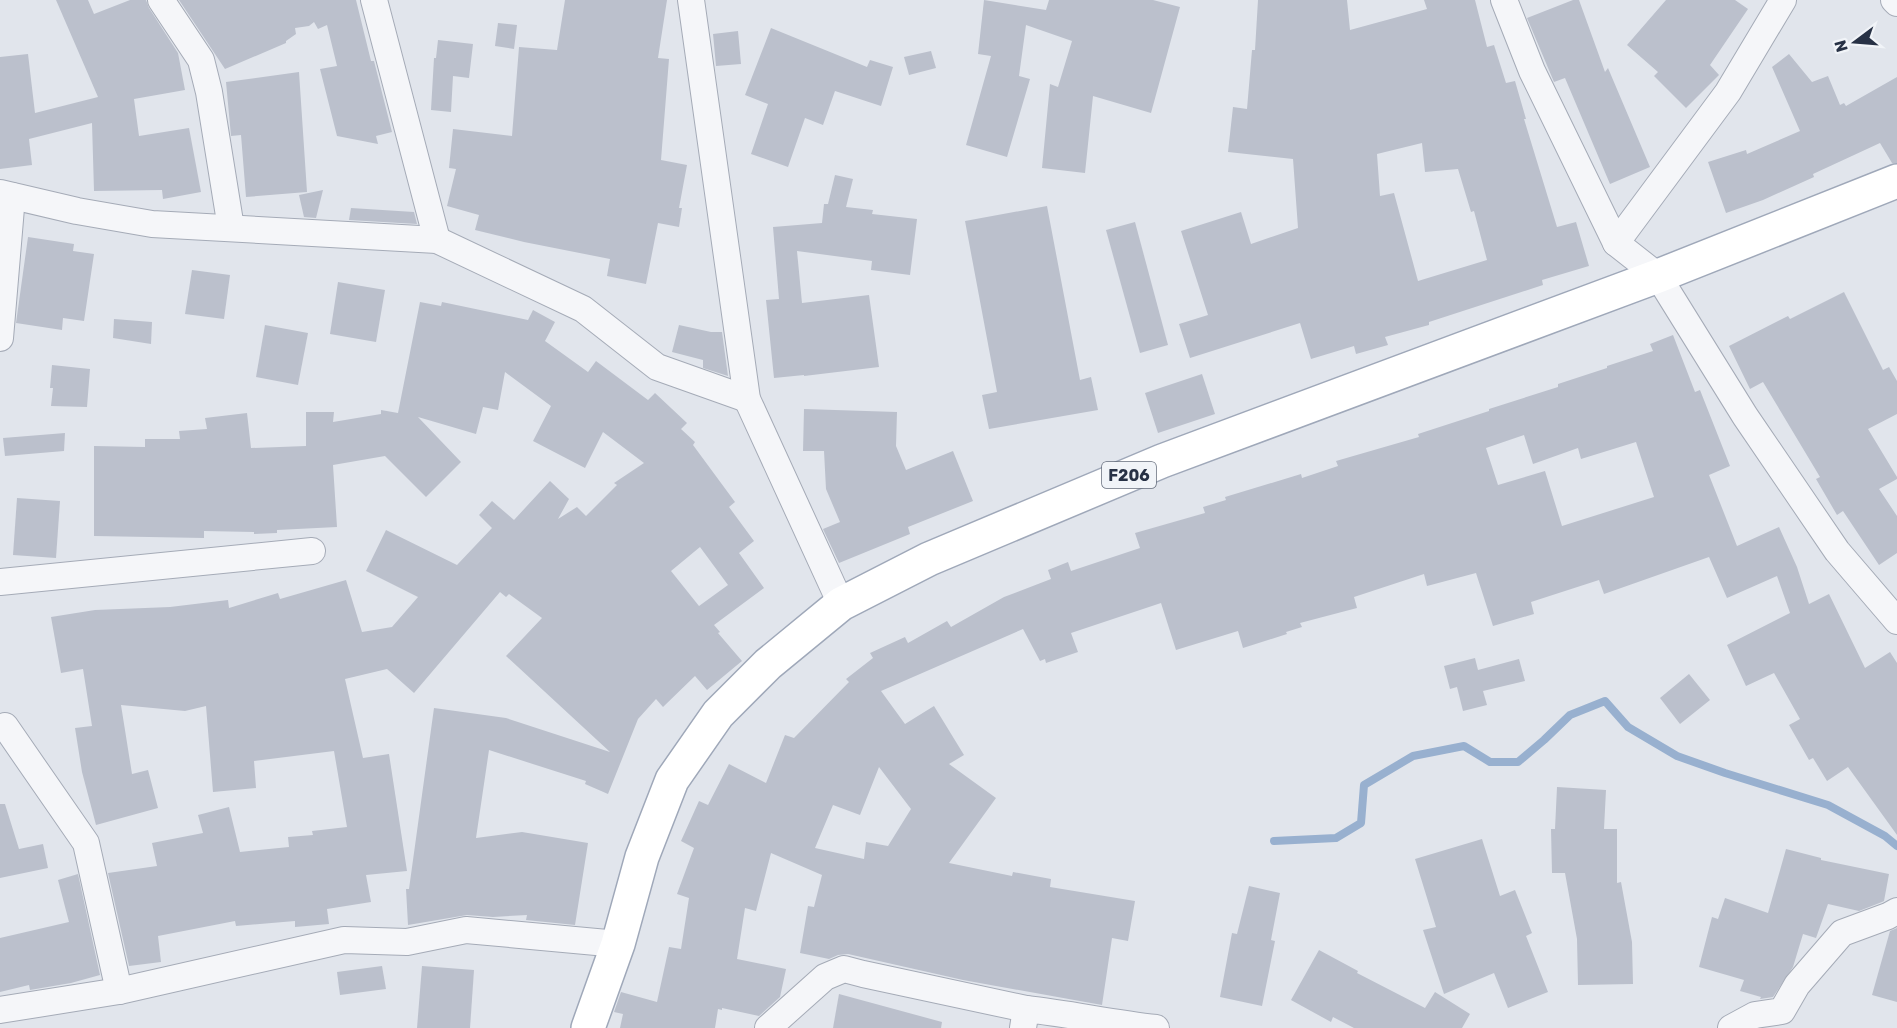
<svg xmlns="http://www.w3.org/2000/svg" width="1897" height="1028" font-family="Rubik,sans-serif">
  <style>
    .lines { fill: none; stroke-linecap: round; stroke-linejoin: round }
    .stream { stroke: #98b0cf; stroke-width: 8 }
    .building { fill: #bbc0cc; fill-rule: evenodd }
    .minor-casing { stroke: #a5abb7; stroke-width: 28 }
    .primary-casing { stroke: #9fa8b9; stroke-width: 36 }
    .minor { stroke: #f5f6f9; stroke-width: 26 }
    .primary { stroke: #fff; stroke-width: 33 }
    .labels { text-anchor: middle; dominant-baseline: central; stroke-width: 4.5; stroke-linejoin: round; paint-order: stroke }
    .shield { fill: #f1f4f8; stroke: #646c7b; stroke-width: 1.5 }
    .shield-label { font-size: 16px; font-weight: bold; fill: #273145 }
  </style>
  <rect width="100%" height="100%" fill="#e1e5ec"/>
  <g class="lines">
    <path class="stream" d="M1274,841L1336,838L1361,823L1364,785L1413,756L1464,746L1490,762H1518L1544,740L1570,715L1605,701L1628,727L1677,756L1725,773L1828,805L1885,836L1897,846"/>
  </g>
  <g class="building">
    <path d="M56,0H88L94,14L130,0H146L149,8L178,53L185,90L134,99L139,136L189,128L201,192L163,199L162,190L94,191L92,123L29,139L32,165L0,169V57L28,54L35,113L98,97Z"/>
    <path d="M179,0H356L371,61H374L392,132L376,136L378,144L337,136L320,69L337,66L327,25L318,29L314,22L309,26L295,28L296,34L286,41V43L225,69Z"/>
    <path d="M565,0H667L658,58L669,59L661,160L687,165L679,208H682L679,227L658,223L646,284L607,276L610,259L524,242L475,230L479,215L447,206L456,169L449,168L453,129L512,136L519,47L557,50Z"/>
    <path d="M984,0L1046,10L1049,0H1153L1180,7L1151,113L1093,96L1085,173L1042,168L1050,84L1058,87L1072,41L1026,25L1019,76L1030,79L1007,157L966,145L991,56L978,54Z"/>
    <path d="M1258,0H1347L1350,30L1427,9L1424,0H1475L1487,47L1494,45L1506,83L1515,81L1526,119H1524L1557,227L1576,222L1589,266L1542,280L1543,285L1429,322V325L1385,337L1388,345L1356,354L1354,346L1311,359L1300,323L1190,358L1179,324L1208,315L1181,231L1241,212L1251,244L1298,228L1293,159L1228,152L1233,107L1247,109L1252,50H1255ZM1422,143L1425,172L1458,169L1471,212L1474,211L1487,260L1418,281L1394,193L1380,196L1377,154Z"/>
    <path d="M1573,0H1579L1605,72L1608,68L1650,167L1610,184L1565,78L1554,82L1527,18Z"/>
    <path d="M1666,0H1735L1748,9L1710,65L1719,75L1686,108L1654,76L1658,72L1627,45Z"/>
    <path d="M498,23L517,25L514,49L495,46Z"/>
    <path d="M771,28L867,67L870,60L893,67L881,106L835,91L823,125L805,118L788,167L751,154L768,104L745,95Z"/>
    <path d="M738,31L741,64L716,66L713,34Z"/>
    <path d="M438,40L473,44L469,78L453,76L451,112L431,110L434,58H436Z"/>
    <path d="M931,51L936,68L909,75L904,57Z"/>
    <path d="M1789,54L1812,82L1828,76L1840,105L1844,103L1846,106L1897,77V163H1892L1880,143L1813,174L1814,177L1763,200L1726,213L1708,162L1746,150L1747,154L1800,131L1772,67Z"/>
    <path d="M299,72L307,192L246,197L241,135L231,136L226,82Z"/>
    <path d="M835,175L853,179L846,207L873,210L872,214L917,219L910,275L871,270L872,261L797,251L802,303L869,295L879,367L804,376V375L774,378L766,300L779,299L773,227L822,223L824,204H828Z"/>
    <path d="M323,190L316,218L304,217L299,195Z"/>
    <path d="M1047,206L1080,380L1091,377L1098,410L989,429L982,395L997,392L965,221Z"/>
    <path d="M351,208L414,212L417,224L349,220Z"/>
    <path d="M1135,222L1168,345L1140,353L1106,230Z"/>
    <path d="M28,237L74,244L73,251L94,254L84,321L63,318L62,330L16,323Z"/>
    <path d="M192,270L230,275L224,319L185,314Z"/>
    <path d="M338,282L385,290L376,342L330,334Z"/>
    <path d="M1844,292L1883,370L1889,367L1897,381V414L1868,429L1897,477V479L1879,489L1897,516V553L1879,565L1843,511L1837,515L1816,479L1820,477L1763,382L1750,389L1729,346L1788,316L1790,319Z"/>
    <path d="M420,302L441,306L442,302L528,320L533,310L555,322L545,341L588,372L596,361L648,400L655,393L687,423L681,429L695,442L693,445L735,502L729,507L754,541L739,553L764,588L714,625L720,632L718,633L742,661L707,690L695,676L663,707L656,699L638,719L608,794L585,784L586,781L489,750L476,838L522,832L588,843L575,925L526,920L527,915L493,917L467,915L408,925L406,889H409L434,708L506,718L610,752L506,656L542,618L509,594L506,597L500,592L414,693L387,669L345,679L363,758L389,754L407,871L366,875L371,902L327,909L329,924L295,927V921L236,926L235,921L158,936L161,962L129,966L108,873L157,866L152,843L203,833L198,815L229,807L240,852L289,847L288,837L313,835L312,831L347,827L334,751L254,761L256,788L213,792L206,706L185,711L121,705L132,774L148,770L158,808L96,825L82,772L75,728L92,726L83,669L61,673L51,617L95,610L170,607L228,600L229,608L278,593L280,599L346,580L362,632L392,627L418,597L366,571L386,530L457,565L492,528L479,515L492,501L514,520L550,481L569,499L558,519L577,507L586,516L617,485L614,483L644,463L603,432L585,468L533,441L551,406L505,372L498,410L483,407L476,434L418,417L461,462L426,497L385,456L333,465L337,527L277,530V533L254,534V532L204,531V538L94,536V446L145,447V439H180L179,431L207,429L205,418L247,413L251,448L306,446V412H334L333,422L381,414V410L398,413ZM700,547L728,585L699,606L671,571Z"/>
    <path d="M114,319L152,322L151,344L113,338Z"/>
    <path d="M265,325L308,333L298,385L256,377Z"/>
    <path d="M679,325L711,332H722L728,376L703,368V360L672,352Z"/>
    <path d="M1673,335L1695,392L1700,390L1730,466L1709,475L1737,546L1779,527L1797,567L1809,604L1829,594L1865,668L1890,652L1897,663V835L1848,767L1827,781L1813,758L1809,760L1789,725L1800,719L1774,673L1746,686L1727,645L1790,613L1777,576L1727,598L1709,557L1604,594L1599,580L1531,602L1534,614L1493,626L1476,573L1427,586L1424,574L1354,597L1357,608L1300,623L1302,627L1286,632L1287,634L1243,648L1238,631L1176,650L1161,603L1071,633L1078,652L1046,663L1045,659L1040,661L1023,629L881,691L905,724L934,706L964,755L949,764L996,798L949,863L1012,876L1013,872L1051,879L1050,887L1135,901L1128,941L1112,938L1102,1005L963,980L848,954L838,955L829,959L800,953L808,906L814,907L822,875L771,853L756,911L745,908L737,959L786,969L780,997L759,1016L722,1008V1010L718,1009L715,1028H620L623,1014L614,1012L621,992L657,1002L669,947L681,949L689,898L677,894L694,848L681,841L699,801L708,805L729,764L766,783L785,735L794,738L849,682L846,679L873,658L870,653L905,637L908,643L947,621L951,627L1004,597L1051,579L1048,570L1068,562L1071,571L1140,548L1135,533L1205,513L1203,507L1226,500L1225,497L1301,474L1302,478L1338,466L1336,461L1419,437L1418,434L1489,411V409L1558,387V384L1607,368V366L1653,351L1650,344ZM1524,435L1533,464L1578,448L1581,459L1636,442L1654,497L1562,526L1545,471L1498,485L1486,448ZM879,767L911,809L888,846L866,842L864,859L815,848L833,805L860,815Z"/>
    <path d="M52,365L90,369L87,407L51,406L53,388H50Z"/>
    <path d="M1202,374L1215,414L1158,433L1145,393Z"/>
    <path d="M804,409L897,412L896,446L906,470L953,451L973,501L908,527L910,534L839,563L823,529L840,522L826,489L824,451H803Z"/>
    <path d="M65,433L64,451L5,456L3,438Z"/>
    <path d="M17,498L60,501L56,558L13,555Z"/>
    <path d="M1475,658L1478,670L1519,659L1525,681L1483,691L1487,705L1463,711L1457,687L1450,689L1444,666Z"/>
    <path d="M1689,674L1710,700L1680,724L1660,698Z"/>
    <path d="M1557,787L1606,790L1604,829H1617V883L1621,882L1632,942L1633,984L1578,985L1577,939L1565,873H1552L1551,829H1555Z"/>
    <path d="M0,804H5L19,849L43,844L48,868L0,878Z"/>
    <path d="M1482,839L1500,896L1515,890L1532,933L1526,936L1548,992L1508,1008L1494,973L1444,994L1423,930L1436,927L1415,859Z"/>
    <path d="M1786,849L1821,858V860L1889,874L1884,901L1882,902L1859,911L1828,904L1816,938L1803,934L1793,967L1773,997L1760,999L1761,997L1740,991L1744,980L1699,967L1712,917L1718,919L1725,898L1768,913Z"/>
    <path d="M78,874L100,975L71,983L30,990L29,985L0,992V938L69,922L58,880Z"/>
    <path d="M1249,886L1280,893L1271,940L1275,941L1262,1006L1220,997L1232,933L1237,934Z"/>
    <path d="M1897,928V1002L1872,995L1890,931Z"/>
    <path d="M1319,950L1358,971L1357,973L1425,1008L1435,992L1470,1014L1462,1028H1354L1333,1017L1331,1022L1291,1000Z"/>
    <path d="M382,966L386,989L340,995L337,972Z"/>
    <path d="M422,966L474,970L470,1028H417Z"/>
    <path d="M839,994L942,1022L941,1028H833Z"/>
  </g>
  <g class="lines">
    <g class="minor-casing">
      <g id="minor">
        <path d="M161,0L201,60L209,92L231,228"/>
        <path d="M374,0L437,240"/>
        <path d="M691,0L747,399L841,604"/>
        <path d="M1504,0L1532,71L1616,243L1658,276L1745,416L1837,551L1897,621"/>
        <path d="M1894,0L1897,3"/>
        <path d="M0,193L77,211L152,224L437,240L583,309L657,367L747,399"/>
        <path d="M1616,243L1728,92L1783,0"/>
        <path d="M0,338L12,196"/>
        <path d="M0,582L312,551"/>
        <path d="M5,726L86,843L119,991"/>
        <path d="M0,1010L119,991L344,940L407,942L466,930L618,944"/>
        <path d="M768,1028L825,977L844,969L863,974L1026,1009"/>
        <path d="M1023,1028L1026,1009C1070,1014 1112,1023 1156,1028"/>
        <path d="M1731,1028L1755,1015L1782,1011L1797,985L1842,933L1888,916L1897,911"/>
      </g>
    </g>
    <g class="primary-casing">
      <path id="primary" d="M588,1028L618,944L642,857L672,780L718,714L768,664L841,604L929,559L1162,461L1658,276L1897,181"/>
    </g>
    <use href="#minor" class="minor"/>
    <use href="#primary" class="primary"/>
  </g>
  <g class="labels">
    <rect class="shield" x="1102" y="462" width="54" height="26" rx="4.5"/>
    <g class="shield-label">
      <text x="1129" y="475">F206</text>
    </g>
  </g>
  <g transform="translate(1855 42) rotate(254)" stroke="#f1f4f8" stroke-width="4.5" paint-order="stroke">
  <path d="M0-4.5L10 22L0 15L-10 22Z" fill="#273145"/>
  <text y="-9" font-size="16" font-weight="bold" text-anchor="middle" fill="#273145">N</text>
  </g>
</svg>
